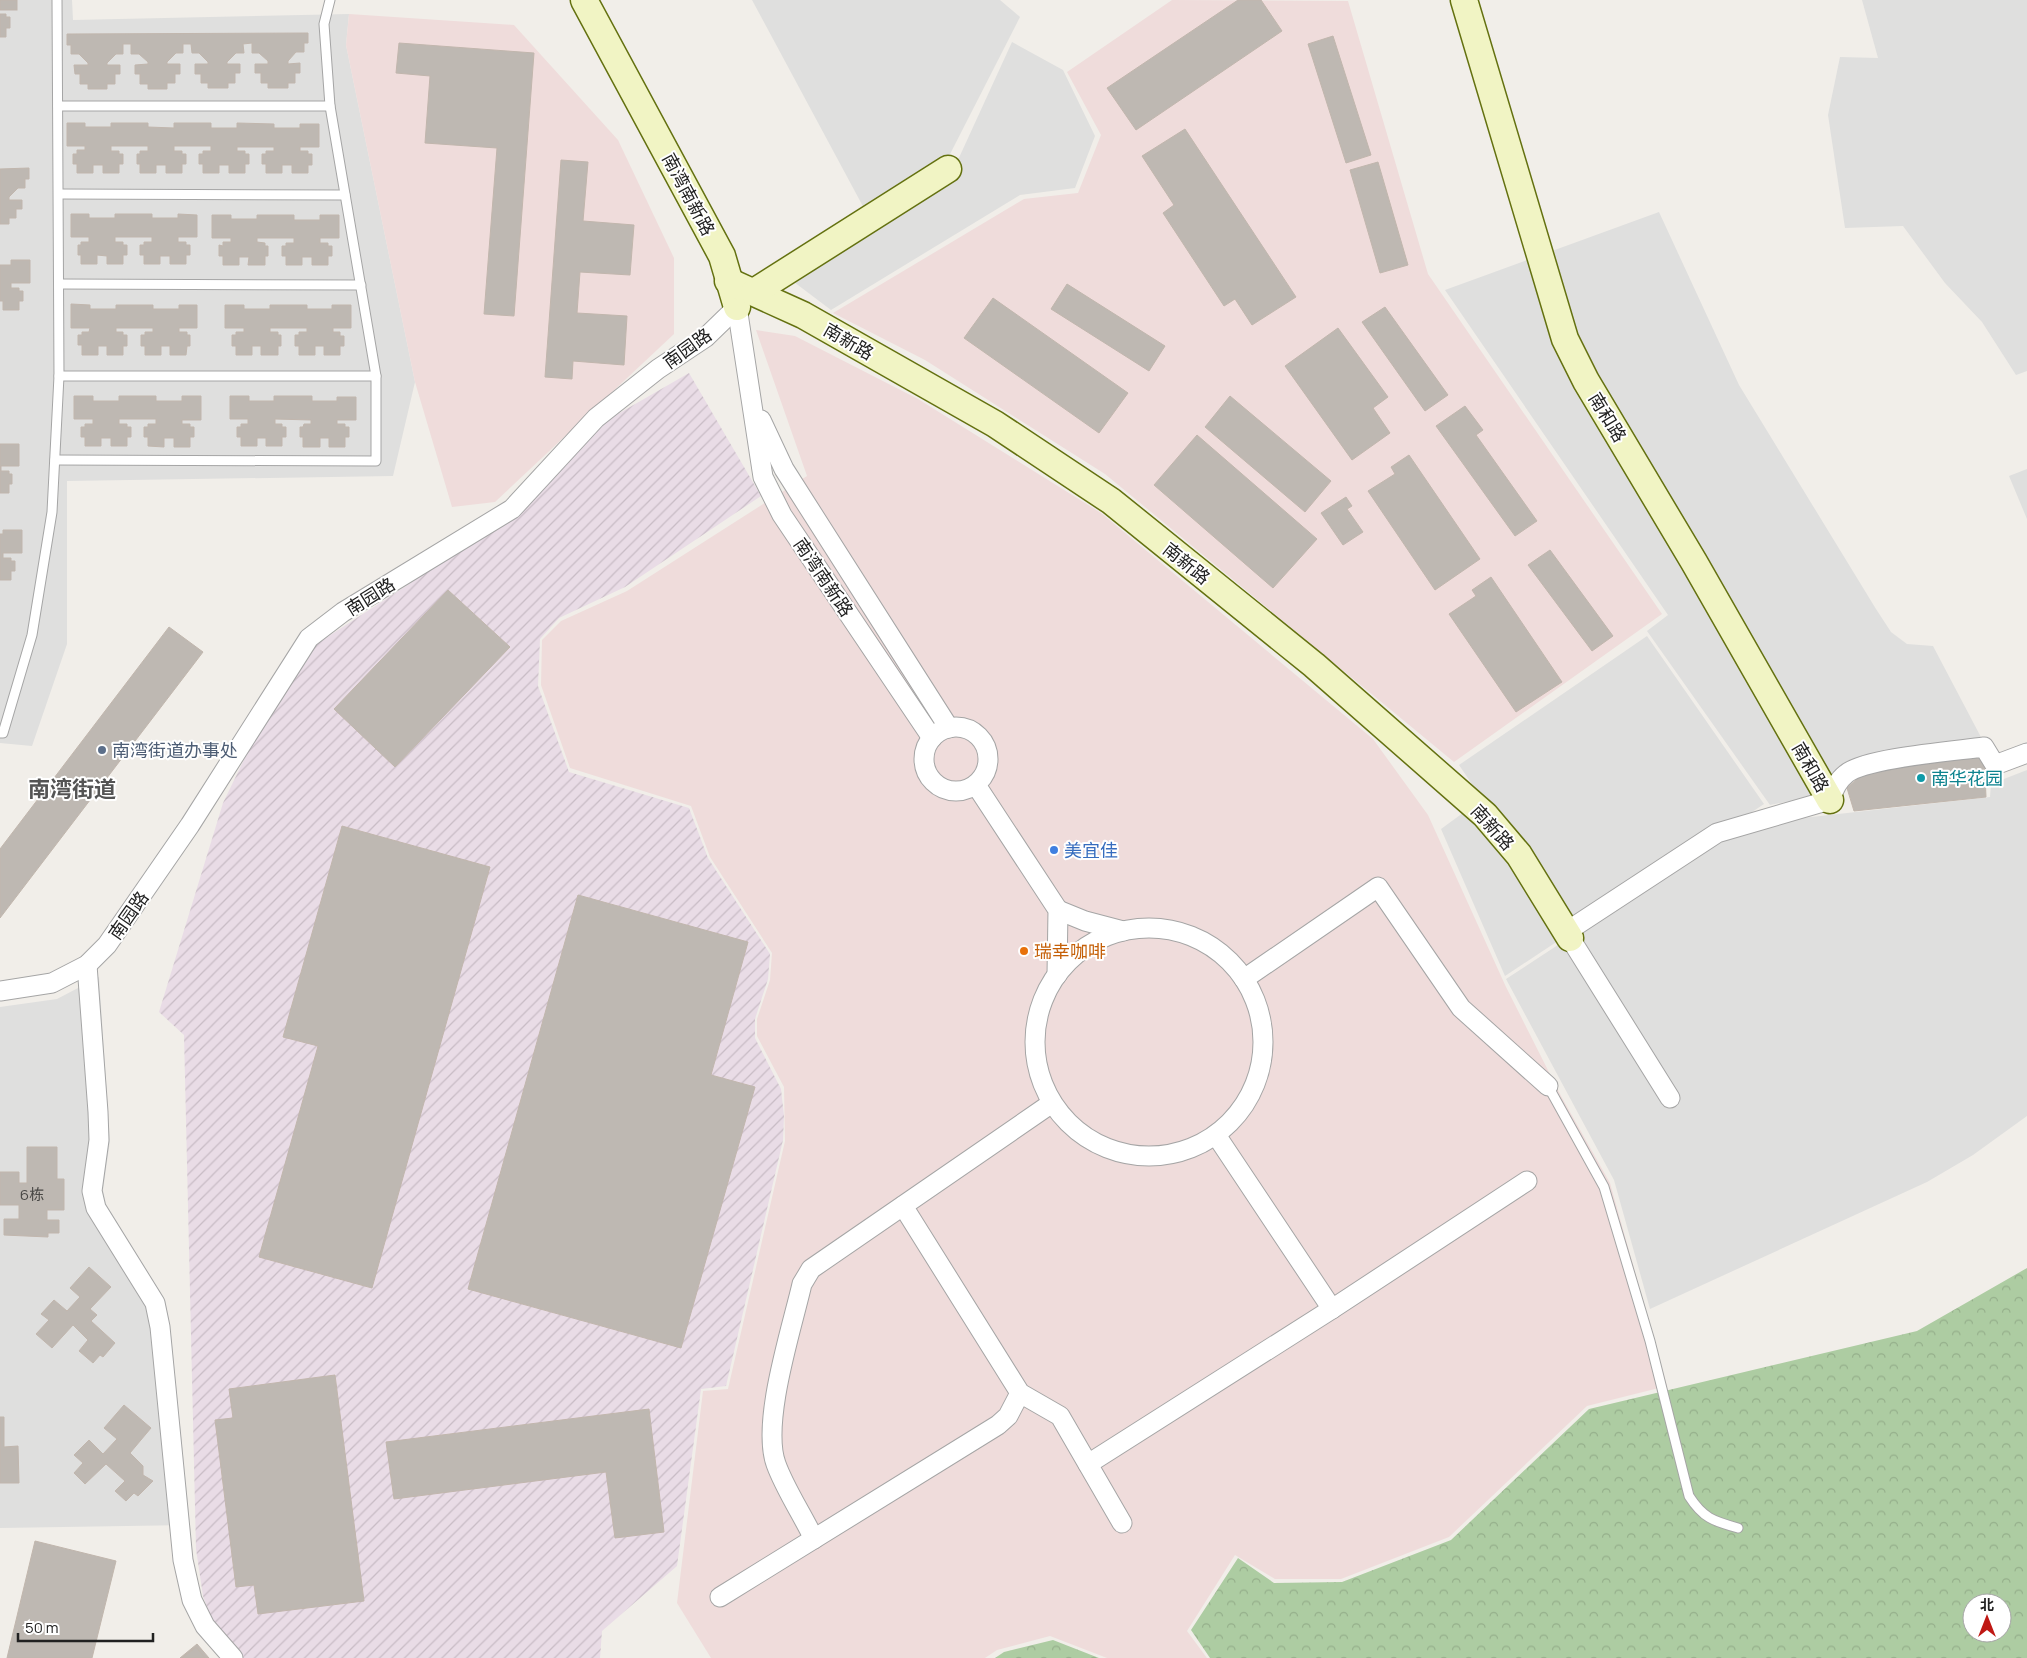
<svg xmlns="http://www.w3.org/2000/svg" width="2027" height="1658" font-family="Manrope,'Noto Sans SC',sans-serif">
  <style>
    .residential { fill: #dfdfde }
    .commercial { fill: #efdcdb }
    .industrial { fill: url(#industrial-furrows) }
    .forest { fill: url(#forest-crowns); fill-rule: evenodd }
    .building { fill: #beb8b2; stroke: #c1b6ad }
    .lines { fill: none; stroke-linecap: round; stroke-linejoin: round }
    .lane-casing { stroke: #a5a5a5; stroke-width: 11 }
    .street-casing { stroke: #a5a5a5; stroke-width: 21 }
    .secondary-casing { stroke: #647110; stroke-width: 29 }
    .lane { stroke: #fff; stroke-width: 9 }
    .street { stroke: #fff; stroke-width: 19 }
    .secondary { stroke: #f1f4c4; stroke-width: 26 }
    .service-dot { fill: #5c6f8a; stroke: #fff; stroke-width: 2 }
    .culture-dot { fill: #0f9aa8; stroke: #fff; stroke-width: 2 }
    .shop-dot { fill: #3f7fe0; stroke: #fff; stroke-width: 2 }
    .food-dot { fill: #e8710a; stroke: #fff; stroke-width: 2 }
    .labels { text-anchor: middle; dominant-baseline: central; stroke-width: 4; stroke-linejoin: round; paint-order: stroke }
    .number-label { font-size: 15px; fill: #484745 }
    .street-label { font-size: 18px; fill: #212121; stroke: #fff }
    .service-label { font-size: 18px; fill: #4e5e75; stroke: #fff; text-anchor: start }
    .culture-label { font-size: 18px; fill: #0d838f; stroke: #fff; text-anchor: start }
    .shop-label { font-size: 18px; fill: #366cbe; stroke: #fff; text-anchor: start }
    .food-label { font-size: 18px; fill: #c56008; stroke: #fff; text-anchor: start }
    .district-label { font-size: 22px; font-weight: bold; fill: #545454; stroke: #fff }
  </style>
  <defs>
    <pattern id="industrial-furrows" width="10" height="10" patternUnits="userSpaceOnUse" patternTransform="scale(1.25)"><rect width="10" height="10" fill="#e9dce6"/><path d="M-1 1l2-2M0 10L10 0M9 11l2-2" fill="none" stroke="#c8bcc5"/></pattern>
    <pattern id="forest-crowns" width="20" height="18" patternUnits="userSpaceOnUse" patternTransform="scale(1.25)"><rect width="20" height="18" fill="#adcca2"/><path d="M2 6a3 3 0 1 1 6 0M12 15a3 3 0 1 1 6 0" fill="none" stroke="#95af8b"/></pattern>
  </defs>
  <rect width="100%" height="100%" fill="#f1eee9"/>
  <g class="residential">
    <path d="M0,0H72L73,20L349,14L346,45L415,382L393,476L67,481V644L32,746L0,743Z"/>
    <path d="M752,0H1000L1020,17L946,162L866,212Z"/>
    <path d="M1862,0H2027V371L2016,375L1982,322L1945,283L1903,226L1845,228L1828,115L1840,57L1878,58Z"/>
    <path d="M1012,42L1063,70L1095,136L1075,188L1020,195L831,310L786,276L952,173Z"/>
    <path d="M1659,212L1739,385L1876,609L1891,632L1907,644L1933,646L1983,741L1867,757L1820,795L1770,805L1647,631L1668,615L1445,290Z"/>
    <path d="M2027,469V519L2009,476Z"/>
    <path d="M1647,636L1764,804L1505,976L1441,829L1482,799L1459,765Z"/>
    <path d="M2027,770V1116L1973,1155L1927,1182L1650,1309L1614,1180L1506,979L1721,838L1776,821L1990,797L1991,784Z"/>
    <path d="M99,977L110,1141L103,1190L106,1204L165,1300L170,1325L190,1525L0,1528V1007L57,999Z"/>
  </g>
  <g class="commercial">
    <path d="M1172,0L1348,1L1428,274L1662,614L1454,762L1105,474L925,360L833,313L1024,199L1078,193L1101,135L1067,72Z"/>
    <path d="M349,14L514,25L618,140L674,258V334L495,502L452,507L415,382L346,45Z"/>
    <path d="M756,330L795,336L918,399L1101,513L1373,739L1428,815L1506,987L1561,1096L1610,1183L1667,1386L1587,1406L1449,1537L1341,1579H1275L1235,1555L1187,1631L1207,1658H1107L1050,1636L997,1650L985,1658H711L677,1603L703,1391L728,1389L785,1141L784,1087L757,1036V1019L770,980L772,953L710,857L691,806L570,768L541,685L542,640L561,621L627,591L807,476Z"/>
  </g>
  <path class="industrial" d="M689,373L761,496L625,587L559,618L540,639L538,686L569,772L689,808L708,858L770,954L768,979L755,1019V1038L781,1089L784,1116L783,1140L726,1386L701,1389L677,1566L602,1631L600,1658H243L212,1621L203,1596L196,1549L184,1035L159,1012L223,803L253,741L315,645L519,513L604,422Z"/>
  <g class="forest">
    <path d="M2027,1268V1658H1210L1191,1630L1238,1558L1274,1583L1342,1582L1451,1540L1589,1409L1917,1331ZM1972,1603H2002V1633H1972Z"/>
    <path d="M1053,1640L1099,1658H995L1004,1652Z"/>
  </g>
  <g class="building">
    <rect x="0" y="0" width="17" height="10"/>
    <path d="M1238,0H1261L1282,31L1136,130L1107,88Z"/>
    <path d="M0,14H6V17H10V28H6V37H0Z"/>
    <path d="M308,33V43H304V52H296L288,61V64L300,63V73H295V83H288V88H268V83H261V73H255V64H268V61L259,53H252V43L243,44L244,53H236L227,62V64H240V73H235V83H228V88H208V83H201V74H195V64H208V62L199,53H192L191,44H183V53H176L167,62V64H180V74H175V83H167V89H148V84H140V74H135V65L148,64V62L139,54H131V44H123V54H116L107,63V65H120V74H115V84H107V89H88V84H80V74H75L74,65H88V63L79,54H71V45H67V34Z"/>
    <path d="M1333,36L1371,155L1346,163L1308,44Z"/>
    <path d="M399,43L534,53L514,316L484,314L497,148L425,143L430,76L396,73Z"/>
    <path d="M67,123H85V127H111V123H148V127L174,128V123H211V128H237V123L274,124V128H300V124H319V147H300V151H308V154H312V165H308V173H292V165H282V173H266V164H262V154H266V151H274V147H237V151H245V154H249V164H245V173H229V165H219V173H203V164H199V154H203V151H211V146H174V151H182V154H186V164H182V173H166V165H156V173H140V164H137V154H140V151H148V146H111V151H119V154H123V164H119V173H103V165H93V173H77V164H73V154H77V150H85V146H67Z"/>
    <path d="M1185,129L1296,297L1252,325L1235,299L1224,306L1163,213L1174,205L1142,156Z"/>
    <path d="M561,160L588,162L583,221L634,225L630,275L580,272L577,313L627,316L624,365L573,361L572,379L545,377Z"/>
    <path d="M1378,162L1408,265L1380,273L1350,170Z"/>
    <path d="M29,168V179H25V188H18L9,197V200H22V209H16V218H9V224H0V169Z"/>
    <path d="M71,214H89V218H115V214H152V218H178V214L197,215V237H178V242H186V245H190V255H186V264H170V256H160V264H144V255H140V245H144V242H152V237H115V242H123V245H127V255H123V264H107V256L97,255V264H81V255H78V245H81V242H89V237H71Z"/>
    <path d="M212,215H231V219H257V215H294V220H320V215H339V238H320V243H328V246H332V256H328V265H312V257H302V265H286V256H282V246H286V243H294V238H257V242L265,243V246H268V256H265V265H248L249,257H239V265H223V256H219V245L223,246V242H231V238H212Z"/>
    <path d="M11,260H30V283H11V288H19V291H23V301H19V310H3V301H0V265H11Z"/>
    <path d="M1067,284L1165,346L1149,371L1051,309Z"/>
    <path d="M993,298L1128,393L1099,433L964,338Z"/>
    <path d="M71,304L90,305V309H116V305H153V309H179V305H197V328H179V332H187V335H190V346H187L186,355H170V346H161V355H145V346H141V335H145V332H153V328H116V332H123V335H127V346H123V355H107V346H98V355H82V345H78V335H82V332H89L90,328H71Z"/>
    <path d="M225,305H244V309H270V305H307V309H332V305H351V328H333V332H340V336H344V346H340V355H324V346H315V355H299V346H295V335H299V332H307V328H270V332H278V335H281V346H278V355H261V346H252V355H236V346H232V335H236V332H244V328H225Z"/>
    <path d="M1385,307L1448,395L1425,411L1362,322Z"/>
    <path d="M1338,328L1388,397L1373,408L1390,433L1352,460L1285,366Z"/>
    <path d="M74,396H93V401H119V396H156V401H182V396H201V420H182V424H190V427H194V437H190V447H174V438H164V447L148,446V437H144V427H148V424H156V419H119V424H127V427H131V437H127V446H111V438H101V446H85V437H81V427H85V424H93V419H74Z"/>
    <path d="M230,396H249V401H274V396H312V401H337V397H356V420H337V424H345V427H349V437H345V447H329V438H320V447H303V437H300V427H303L304,424H311V420L275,419V424H282V427H286V437H282V446H266V438H257V446H241V437H237V427H241V424H248V419H230Z"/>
    <path d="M1230,396L1331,481L1305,512L1205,427Z"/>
    <path d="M1465,406L1483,430L1476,435L1537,521L1515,536L1436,426Z"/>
    <path d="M1197,435L1317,539L1273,588L1154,485Z"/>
    <path d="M0,444H19V466H1V471H9V474H12V484H9V493H0Z"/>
    <path d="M1409,455L1480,559L1435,590L1368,491L1395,474L1391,467Z"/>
    <path d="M1346,497L1352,506L1347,509L1363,532L1343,545L1321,513Z"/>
    <path d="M3,530H22V553H3V558H11V561H15V571H11V580H0V534H3Z"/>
    <path d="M1550,550L1613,636L1592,651L1528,565Z"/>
    <path d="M1491,577L1562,682L1516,712L1449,614L1476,596L1472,590Z"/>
    <path d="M448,590L510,647L395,767L334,709Z"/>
    <path d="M169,627L203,652L0,918V849Z"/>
    <path d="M1984,753L1986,797L1854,811L1847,788L1869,768Z"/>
    <path d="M342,826L490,867L372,1288L259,1257L318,1046L283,1037Z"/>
    <path d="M578,895L748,942L711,1075L755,1087L681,1348L468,1289Z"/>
    <path d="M27,1147H57V1179H64V1210H47V1220H59V1233H48V1237L4,1235V1219H19V1205H0V1172H19V1183H27Z"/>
    <path d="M89,1267L111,1287L90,1309L97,1315L91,1321L115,1343L103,1357L100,1355L93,1363L79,1351L88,1340L73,1325L52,1348L36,1334L49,1320L41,1314L54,1300L67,1311L80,1297L70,1288Z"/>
    <path d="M335,1375L364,1601L258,1614L254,1585L236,1587L215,1420L233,1418L229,1389Z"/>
    <path d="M124,1405L151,1428L130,1453L143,1466V1475L153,1481L138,1496L134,1493L126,1501L115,1491L125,1481L106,1464L85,1484L74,1473L83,1463L74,1455L89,1440L103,1454L117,1439L104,1428Z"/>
    <path d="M649,1409L664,1532L615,1538L606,1472L394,1499L386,1442Z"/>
    <path d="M0,1417H4V1447L18,1446L19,1483H0Z"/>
    <path d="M35,1541L116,1561L92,1658H7Z"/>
    <path d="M197,1644L209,1658H180Z"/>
    <path d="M196,1647L205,1658H182Z"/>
  </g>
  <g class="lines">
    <g class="lane-casing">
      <g id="lane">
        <path d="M58,106H330"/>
        <path d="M59,194L345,195"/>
        <path d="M59,284L361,285"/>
        <path d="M59,376H376"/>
        <path d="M55,460L376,461V376L330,106L324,24L330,0"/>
        <path d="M0,733H3L32,635L52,512L59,376L57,0"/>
        <path d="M1548,1086L1604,1187L1650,1341L1689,1496C1703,1518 1713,1521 1738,1528"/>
      </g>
    </g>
    <g class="street-casing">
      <g id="street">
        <path d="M737,307L763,477L782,515L932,738"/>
        <path d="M761,420L784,469L949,728"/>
        <circle cx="956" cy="759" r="32"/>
        <path d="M976,785L1058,910L1057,975"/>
        <path d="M1058,910L1085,921L1123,931"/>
        <circle cx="1149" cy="1042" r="114"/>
        <path d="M1566,932L1717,833L1830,800C1834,790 1837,781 1846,774C1864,758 1955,751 1984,747L1995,765L2027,753"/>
        <path d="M1570,938L1670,1098"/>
        <path d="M87,965L98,1112L99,1140L92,1191L96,1208L155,1303L160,1327L183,1560L192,1600L205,1626L233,1658"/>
        <path d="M1244,979L1378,887L1461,1008L1548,1086"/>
        <path d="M0,991L52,983L87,965L107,945L190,825L309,638L343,612L512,509L596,418L658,369L706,337L737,307"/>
        <path d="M1216,1135L1332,1309"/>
        <path d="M903,1206L1020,1393L1060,1416L1122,1523"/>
        <path d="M1088,1464L1332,1309L1527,1181"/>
        <path d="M814,1539C802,1514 785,1489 776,1464C761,1422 792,1328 802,1284L811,1269L1052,1103"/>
        <path d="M720,1597L998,1425L1008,1416L1020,1393"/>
      </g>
    </g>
    <g class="secondary-casing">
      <g id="secondary">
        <path d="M584,0L722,256L737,307"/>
        <path d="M1464,0L1565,339L1586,381L1694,562L1830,800"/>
        <path d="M728,281L803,315L995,424L1111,501L1314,665L1485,815L1519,855L1570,938"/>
        <path d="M754,292L948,169"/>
      </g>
    </g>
    <use href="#lane" class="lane"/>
    <use href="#street" class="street"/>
    <use href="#secondary" class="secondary"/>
  </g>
  <circle class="service-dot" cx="102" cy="750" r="5"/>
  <circle class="culture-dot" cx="1921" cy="778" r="5"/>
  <circle class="shop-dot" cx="1054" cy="850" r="5"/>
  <circle class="food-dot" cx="1024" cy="951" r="5"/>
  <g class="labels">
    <g class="number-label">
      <text x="32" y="1194">6栋</text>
    </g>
    <g class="street-label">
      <text transform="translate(689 194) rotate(62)">南湾南新路</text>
      <text transform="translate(849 341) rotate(30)">南新路</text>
      <text transform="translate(687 348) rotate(-36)">南园路</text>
      <text transform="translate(1608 417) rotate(59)">南和路</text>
      <text transform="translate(1187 563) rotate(39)">南新路</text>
      <text transform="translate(824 577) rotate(56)">南湾南新路</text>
      <text transform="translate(370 596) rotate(-32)">南园路</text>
      <text transform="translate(1811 767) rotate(60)">南和路</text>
      <text transform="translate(1493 827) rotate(48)">南新路</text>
      <text transform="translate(128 915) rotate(-55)">南园路</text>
    </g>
    <g class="service-label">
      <text x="112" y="750">南湾街道办事处</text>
    </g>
    <g class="culture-label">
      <text x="1931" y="778">南华花园</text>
    </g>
    <g class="shop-label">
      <text x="1064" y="850">美宜佳</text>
    </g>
    <g class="food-label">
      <text x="1034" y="951">瑞幸咖啡</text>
    </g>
    <g class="district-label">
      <text x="72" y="789">南湾街道</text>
    </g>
  </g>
  <g transform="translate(1987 1618)"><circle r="24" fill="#ffffff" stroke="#a6a6a6"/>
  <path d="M0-4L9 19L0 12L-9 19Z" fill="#bf1814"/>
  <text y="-8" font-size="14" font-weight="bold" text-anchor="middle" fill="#212121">北</text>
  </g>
  <path d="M18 1633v8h135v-8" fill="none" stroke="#212121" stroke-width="2.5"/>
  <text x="25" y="1633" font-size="15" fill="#212121" stroke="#ffffff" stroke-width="4" paint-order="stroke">50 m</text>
</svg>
